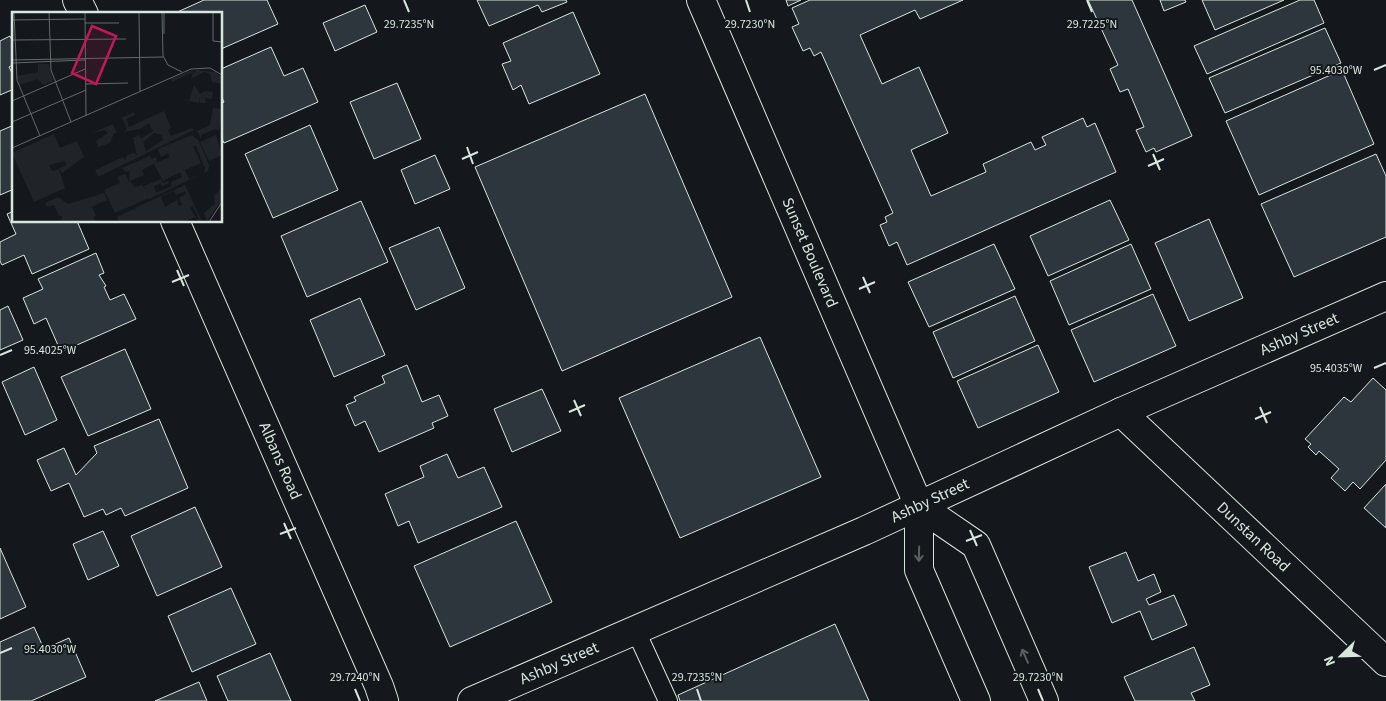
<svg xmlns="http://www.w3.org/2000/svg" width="1386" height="701" font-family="'Source Sans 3',sans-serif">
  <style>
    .building { fill: #2c363c; stroke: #d8e6dc }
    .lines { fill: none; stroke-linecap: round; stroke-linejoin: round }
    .service-casing { stroke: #d8e6dc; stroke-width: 20 }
    .minor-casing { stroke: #d8e6dc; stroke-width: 30 }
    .tertiary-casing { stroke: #d8e6dc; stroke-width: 30 }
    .service { stroke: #14181c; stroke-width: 18 }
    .minor { stroke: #14181c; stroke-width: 28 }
    .tertiary { stroke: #14181c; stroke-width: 28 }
    .oneway { stroke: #59605f }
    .ticks { fill: none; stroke: #d8e6dc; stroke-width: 2 }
    .labels { text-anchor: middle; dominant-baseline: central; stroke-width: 4; stroke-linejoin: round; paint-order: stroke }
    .street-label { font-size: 16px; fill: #d8e6dc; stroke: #14181c }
    .inset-road { fill: none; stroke: #626a69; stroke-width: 1 }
    .view { fill: #c2185b; fill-opacity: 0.15; stroke: #c2185b; stroke-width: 2.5 }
    .inset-edge { fill: none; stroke: #d8e6dc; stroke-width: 2.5 }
    .ticks-label { font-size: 12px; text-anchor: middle; fill: #d8e6dc; stroke: #14181c; stroke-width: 4; stroke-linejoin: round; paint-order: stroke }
  </style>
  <rect width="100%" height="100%" fill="#14181c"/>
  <g class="building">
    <path d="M204,0H267L278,24L221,49V14H173Z"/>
    <path d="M477,0H566L567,2L542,12L538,5L489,26Z"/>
    <path d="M786,0H801L788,6Z"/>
    <path d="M810,0H963L920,19L915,10L860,35L882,84L919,67L948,133L911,150L931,196L986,172L983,164L1031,142L1035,150L1046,145L1042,137L1083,118L1087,127L1095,123L1116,172L907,265L897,242L889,246L880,225L887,222L885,217L893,213L821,52L814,56L810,48L803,51L792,27L799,24L792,8Z"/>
    <path d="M1088,0H1132L1192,136L1156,152L1154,148L1146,152L1136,130L1144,127L1128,89L1120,92L1110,69L1118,65Z"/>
    <path d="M1160,0H1185L1186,2L1164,11Z"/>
    <path d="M1202,0H1284L1215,30Z"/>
    <path d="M1300,0H1314L1324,23L1207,74L1194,46Z"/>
    <path d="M365,5L377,32L335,51L323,23Z"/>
    <path d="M573,12L600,74L529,104L521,85L513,90L502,64L511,61L503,43Z"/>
    <path d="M1325,28L1341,63L1225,113L1209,78Z"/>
    <path d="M10,36L14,44V64L9,67L14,77V89L0,95V41Z"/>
    <path d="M271,47L284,76L303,68L318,102L224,143L221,137V104L224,102L221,96V69Z"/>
    <path d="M1342,70L1374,144L1259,195L1226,121Z"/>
    <path d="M397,83L421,139L374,159L350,102Z"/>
    <path d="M645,94L732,297L562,371L475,167Z"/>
    <path d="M14,125V189L0,195V131Z"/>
    <path d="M310,125L338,190L273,218L245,154Z"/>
    <path d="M1376,154L1386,176V237L1294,277L1261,204Z"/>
    <path d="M435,155L450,189L415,204L401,170Z"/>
    <path d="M1110,200L1129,240L1048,276L1030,236Z"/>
    <path d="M361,201L388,262L307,297L281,236Z"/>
    <path d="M14,211V221H77L89,249L32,274L24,255L2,265L0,261V242L16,234L7,214Z"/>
    <path d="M1209,219L1243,298L1189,321L1155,243Z"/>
    <path d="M439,227L465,288L416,310L389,248Z"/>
    <path d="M994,244L1015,289L929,327L908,282Z"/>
    <path d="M1131,244L1151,289L1069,325L1050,281Z"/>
    <path d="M96,253L104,273L99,275L106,286L104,287L110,300L124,294L136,319L61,352L46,318L34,324L23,298L43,289L38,279Z"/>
    <path d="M1153,294L1176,346L1094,382L1071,330Z"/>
    <path d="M1015,296L1035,341L953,378L933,332Z"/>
    <path d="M360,298L385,355L334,377L310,320Z"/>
    <path d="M8,306L23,340L0,350V310Z"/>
    <path d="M760,337L821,477L680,538L619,398Z"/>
    <path d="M1038,345L1059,392L978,428L957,381Z"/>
    <path d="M125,349L151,409L88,436L61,377Z"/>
    <path d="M407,365L422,402L439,395L448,416L432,423L434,428L379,452L365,421L355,426L346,405L356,401L354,397L385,383L382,376Z"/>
    <path d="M34,367L57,420L25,435L2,382Z"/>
    <path d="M1373,378L1386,390V460L1360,489L1353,482L1345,491L1331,478L1339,469L1319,451L1316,455L1308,447L1311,444L1305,439L1344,397L1351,402Z"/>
    <path d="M542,389L561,431L512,452L494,409Z"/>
    <path d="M159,419L188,488L125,516L121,508L106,515L103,509L84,517L69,483L51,491L37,460L64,448L76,475L97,453L94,446Z"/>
    <path d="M447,454L458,478L484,467L502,507L418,543L409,521L398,526L385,494L424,477L420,466Z"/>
    <path d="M1386,484V528L1364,508Z"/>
    <path d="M195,507L222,567L157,596L131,536Z"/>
    <path d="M516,521L552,602L450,647L414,566Z"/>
    <path d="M103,531L119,566L88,580L73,544Z"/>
    <path d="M0,548L26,607L0,619Z"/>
    <path d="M1126,552L1138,581L1154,574L1161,592L1146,599L1149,605L1174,595L1187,625L1152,640L1140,611L1112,623L1089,567Z"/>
    <path d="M231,588L256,644L192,672L168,616Z"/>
    <path d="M835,624L869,701H680L678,695Z"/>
    <path d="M34,627L44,649L69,638L86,677L31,701H0V642Z"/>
    <path d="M1194,647L1210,685L1191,693L1195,701H1135L1124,677Z"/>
    <path d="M270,653L291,701H228L217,676Z"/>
    <path d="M199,682L207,701H155Z"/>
  </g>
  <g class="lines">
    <g class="service-casing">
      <path id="service" d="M635,629L668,701"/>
    </g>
    <g class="minor-casing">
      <g id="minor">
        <path d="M77,0L84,14"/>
        <path id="s1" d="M175,221L379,686L384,701"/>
        <path id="s2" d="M1121,412L1386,662"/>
        <path id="s3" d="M472,701L864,531L1121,412L1386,296"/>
      </g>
    </g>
    <g class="tertiary-casing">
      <g id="tertiary">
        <path id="s4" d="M701,0L919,506V570L976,701"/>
        <path d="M919,506L976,545L1044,701"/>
      </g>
    </g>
    <use href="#service" class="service"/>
    <use href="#minor" class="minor"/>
    <use href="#tertiary" class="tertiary"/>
  </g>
  <defs><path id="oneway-shaft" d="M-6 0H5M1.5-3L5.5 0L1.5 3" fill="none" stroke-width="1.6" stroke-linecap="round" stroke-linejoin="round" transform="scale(1.25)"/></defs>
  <g class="oneway">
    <use href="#oneway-shaft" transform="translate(919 554) rotate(91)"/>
    <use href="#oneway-shaft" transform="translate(1025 656) rotate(-114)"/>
  </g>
  <path class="ticks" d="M404,0L409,12M746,0L750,12M1087,0L1092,12M1374,70L1386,65M467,147L473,164M1153,154L1160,170M462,159L478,152M1148,166L1164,159M177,270L184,286M863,277L870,293M172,282L189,275M859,289L875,282M0,355L12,350M1374,368L1386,363M574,400L581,416M1260,407L1267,423M569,412L585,405M1255,419L1271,412M284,523L291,539M970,530L977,546M280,534L296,528M966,541L982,535M0,653L12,648M355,689L360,701M697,689L701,701M1038,689L1043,701"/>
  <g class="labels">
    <g class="street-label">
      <text stroke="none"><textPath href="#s4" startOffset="275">Sunset Boulevard</textPath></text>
      <text stroke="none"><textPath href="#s3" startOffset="905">Ashby Street</textPath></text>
      <text stroke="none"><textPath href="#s1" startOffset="262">Albans Road</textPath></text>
      <text stroke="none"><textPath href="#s3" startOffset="500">Ashby Street</textPath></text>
      <text stroke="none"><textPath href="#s2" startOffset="182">Dunstan Road</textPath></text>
      <text stroke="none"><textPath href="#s3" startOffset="95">Ashby Street</textPath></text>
    </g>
  </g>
  <g transform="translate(12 12)">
    <rect width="210" height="210" fill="#14181c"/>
    <path d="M26,52H37L41,69L31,73L26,67L7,73L5,64L26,60ZM180,58L182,62L184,58L203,60L210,65V72L200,70L198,62L192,60L179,67L181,61L176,62L160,70L159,67ZM182,73L188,82L193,79L201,80L200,87L193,86L194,91H188V86L187,91L177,89ZM201,96L210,97L207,119L203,117L189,123V127L185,119L198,113ZM152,99L159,116L156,118L159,124L180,116L182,118L86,165L83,158L111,145L114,148V144L121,141L125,143L121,126L127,123L129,127L141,119L135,107L137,111L128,117L112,120L115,116L110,106L122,100L123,103L114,107L117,115ZM142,121L150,123L151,128L134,139L131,130ZM101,112L105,121H102L98,131L86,135L84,129L96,121L93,118L80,121ZM42,122L48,136L65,129L72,145L50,161L47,156L55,153L53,149L37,153L40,159L47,157L53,176L22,190L0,141ZM180,123L187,129L197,153L196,159L137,187L134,179L137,186L103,201L92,178L108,171L105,165L113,162L117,170L118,159L114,160L110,156L138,144L140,147L144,145L145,150L130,158L132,163L118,169L123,175L130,173L133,177L132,174L149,167L151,171L156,169L157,171L150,174L149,171L142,174L144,181L160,174L159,170L170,165L168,160L151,169L142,152L158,145L156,141L149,145L146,137ZM184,134L193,156L192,161L177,167L173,158L189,151L181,134ZM204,123L210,143L197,149L188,130ZM173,173L190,210H182L187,207L181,194L178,196L183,205L171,210H107L105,205L122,197L124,199L123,196ZM162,179L164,183L173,179L174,182L167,186L170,193L167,194L165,188L153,195L149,185ZM210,175V188L195,209L192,201L203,192L202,184ZM92,181L95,188L77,196L80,195L84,204L81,205L84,210H49L50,204H47L42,193L35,195L33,191L46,185L56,192Z" fill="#202428" fill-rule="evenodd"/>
    <path class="inset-road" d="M2,0L5,68L28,124M37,0L39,58L59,110M73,0L74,104M127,0L128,79M150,0L151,44L156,53L170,60M152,0V22M201,0V29L210,30M0,8L73,7M73,11H107M0,28L114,27M0,48L151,45M0,51L73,48M74,72L116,71M0,89L73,57M0,110L74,78M0,136L179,57L198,56L210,63M197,210L210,190"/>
    <path class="view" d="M80,14L104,24L84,72L60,61Z"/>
    <rect width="210" height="210" class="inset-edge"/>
  </g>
  <g class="ticks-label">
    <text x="409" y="28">29.7235°N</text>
    <text x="750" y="28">29.7230°N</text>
    <text x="1092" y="28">29.7225°N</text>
    <text x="1336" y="74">95.4030°W</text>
    <text x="50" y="354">95.4025°W</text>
    <text x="1336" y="372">95.4035°W</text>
    <text x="50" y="653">95.4030°W</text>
    <text x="355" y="681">29.7240°N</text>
    <text x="697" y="681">29.7235°N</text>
    <text x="1038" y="681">29.7230°N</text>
  </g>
  <g transform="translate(1341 656) rotate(247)" stroke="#14181c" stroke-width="4" paint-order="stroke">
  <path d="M0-4L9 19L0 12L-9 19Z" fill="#d8e6dc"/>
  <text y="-8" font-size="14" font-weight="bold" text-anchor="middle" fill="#d8e6dc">N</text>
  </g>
</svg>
